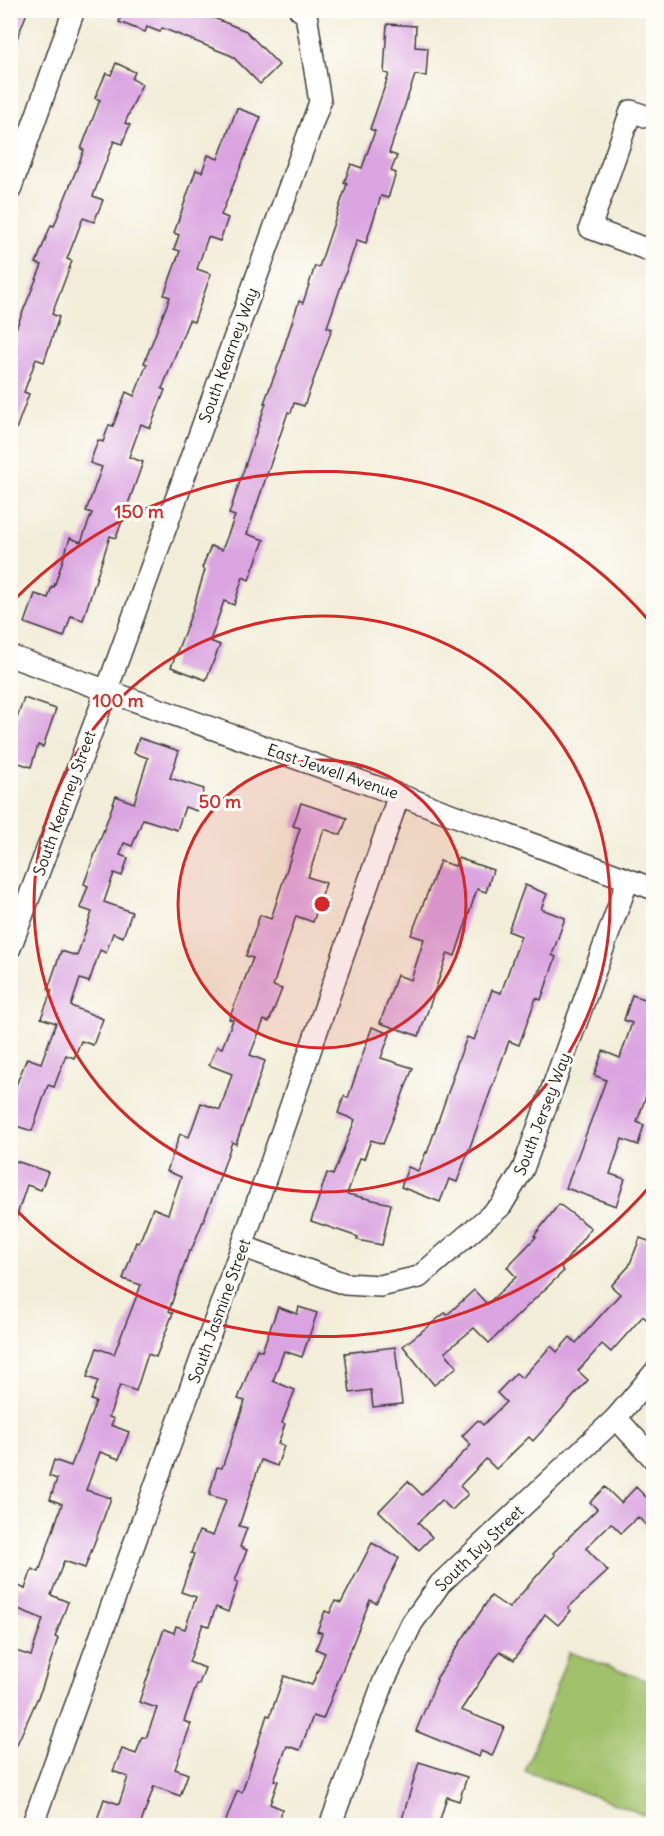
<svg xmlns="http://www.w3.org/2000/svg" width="664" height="1836" font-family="Delius,sans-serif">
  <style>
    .green { fill: #a0c16a; stroke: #5e6e43; stroke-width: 1.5 }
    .building { fill: #daa4e0 }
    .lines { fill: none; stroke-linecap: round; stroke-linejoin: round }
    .minor-casing { stroke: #3c3b38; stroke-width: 24 }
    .minor { stroke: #fff; stroke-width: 21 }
    .ring { fill: none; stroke: #d62828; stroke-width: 3 }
    .labels { text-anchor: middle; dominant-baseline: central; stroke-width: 6; stroke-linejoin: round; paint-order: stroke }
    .street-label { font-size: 16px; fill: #1c1c1c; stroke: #fdfcf7 }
    .centre { fill: #d62828; stroke: #fdfcf7; stroke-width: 3 }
    .ring-label { font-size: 18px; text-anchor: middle; font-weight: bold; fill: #d62828; stroke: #fdfcf7; stroke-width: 6; stroke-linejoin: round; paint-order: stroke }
  </style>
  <rect width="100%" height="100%" fill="#fdfcf7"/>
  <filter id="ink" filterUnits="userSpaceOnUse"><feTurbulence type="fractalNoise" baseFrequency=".0167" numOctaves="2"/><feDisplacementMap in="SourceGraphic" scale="12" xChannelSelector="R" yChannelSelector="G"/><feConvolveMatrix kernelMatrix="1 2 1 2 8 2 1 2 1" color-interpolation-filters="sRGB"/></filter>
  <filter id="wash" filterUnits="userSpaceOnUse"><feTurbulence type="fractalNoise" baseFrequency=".008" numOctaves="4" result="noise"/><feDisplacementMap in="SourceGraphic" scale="24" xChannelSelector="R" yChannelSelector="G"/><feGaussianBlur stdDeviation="1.35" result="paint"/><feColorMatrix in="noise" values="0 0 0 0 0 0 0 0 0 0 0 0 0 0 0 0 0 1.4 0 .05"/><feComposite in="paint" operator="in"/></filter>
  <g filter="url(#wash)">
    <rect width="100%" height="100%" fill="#f2edd8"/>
    <path class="green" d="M569,1652L653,1683V1818L525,1771Z"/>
    <g id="blocks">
      <g class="building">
        <path d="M10,10H28L11,54L10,53Z"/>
        <path d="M123,10H194L246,31L279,65L260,84L232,56L162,28L160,32L147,27L145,32L119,22Z"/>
        <path d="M387,24L416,26L415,47L428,48L426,76L415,75L389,153L397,156L391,171L396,173L388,198L381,196L366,243L357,240L327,327L332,329L304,406L294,403L291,413L288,412L247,534L264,540L249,580L243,577L234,605L224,601L210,641L220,645L206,680L171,667L191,615L205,570L202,568L211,546L222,550L235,516L229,514L266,403H264L284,350H283L299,301L303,303L315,266L319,267L347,184L344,183L351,164L362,168L375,131L370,129L389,74L384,73Z"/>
        <path d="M116,63L135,72L132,79L142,84L125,123L130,125L122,144L114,141L93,196L103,200L94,222L83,218L67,259L72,261L52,314L59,317L44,362L36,359L24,392L29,394L12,440H10V343L42,265L36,263L51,225L54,226L84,150L81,149L100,100L95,98L106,73L111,75Z"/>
        <path d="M237,108L261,117L221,215L228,218L220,241L208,237L197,269L211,274L194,322L189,320L162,389L165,390L150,428L141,424L129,457L143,462L116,538L110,536L83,620L71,616L64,637L25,623L35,594L48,598L52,586L54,587L70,538L81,542L92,513L86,511L102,467L90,463L98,440L103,442L109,425L113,426L126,392L134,396L147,364L144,363L170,297L164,295L180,251L174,249L179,235L174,233L193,178L196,170L202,172L208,155L218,159Z"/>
        <path d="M24,698L56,709L43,747L38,745L31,767L10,760V738Z"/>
        <path d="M139,738L179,751L170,778L204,789L197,811L185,807L177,830L143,819L132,846L124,843L120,855L128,858L122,876L114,873L104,902L132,912L123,937L113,933L106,953L100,950L89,982L80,979L71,1006L103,1019L93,1045L81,1041L74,1058L66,1055L54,1087L48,1085L32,1131L10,1124V1100L27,1058L41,1063L56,1023L41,1018L52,990L48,989L61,951L77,956L92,912L80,908L88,886L84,884L116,796L134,803L148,758L134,753Z"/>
        <path d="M301,803L347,818L341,835L324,829L308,877L326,883L313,922L296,916L273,986L282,989L269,1022L264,1020L250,1055L265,1061L236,1144L232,1142L214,1194L191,1251H189L169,1311L173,1313L156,1357L148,1354L136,1391L120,1385L109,1417L114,1419L111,1425L129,1432L119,1459L100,1452L86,1490L111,1498L85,1568L64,1561L51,1595L68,1602L55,1637L58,1638L42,1688L10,1760V1649L31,1656L43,1619L11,1606L19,1586L25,1589L32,1569L39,1572L62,1504L50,1499L57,1479L49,1476L54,1460L71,1466L96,1402L91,1400L98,1381L87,1377L97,1348L114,1354L141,1285L123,1279L136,1242L139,1243L153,1208L168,1214L181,1177L167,1171L180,1134L189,1137L201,1103L220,1110L232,1074L209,1065L217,1046L222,1048L233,1020L229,1019L253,958L246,956L260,915L271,919L300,828L293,826Z"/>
        <path d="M458,858L493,870L486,892L477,889L455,956L448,953L419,1036L380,1023L397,975L411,980L424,939L411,935L440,861L455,866Z"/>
        <path d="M525,885L547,894L541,909L565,918L552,955L556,957L541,1000L536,998L519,1045L509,1041L457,1182L449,1179L440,1202L401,1187L408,1167L418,1171L426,1152L427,1153L453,1078L452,1077L467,1037L474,1040L492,990L501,993L521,936L508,931Z"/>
        <path d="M632,995L654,1002V1092L648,1090L637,1122L644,1125L638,1145L622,1139L610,1174L625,1179L616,1206L566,1188L606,1080L594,1075L603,1051L620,1058L632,1023L624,1020Z"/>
        <path d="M372,1027L390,1034L381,1058L413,1068L383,1144L371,1140L364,1159L360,1158L347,1194L391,1204L382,1245L357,1240L358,1237L311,1221L327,1173L333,1175L355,1120L338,1113L344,1096L348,1098Z"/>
        <path d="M10,1159L48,1172L41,1190L27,1185L13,1227H10Z"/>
        <path d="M559,1204L591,1228L561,1267L564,1271L489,1343L474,1328L445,1352L457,1367L434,1385L403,1346L445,1313L447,1315L474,1290L487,1304L516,1277L507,1267L536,1237L534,1236Z"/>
        <path d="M640,1238L654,1243V1311L646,1319L643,1316L611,1352L602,1344L578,1371L588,1380L533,1441L529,1437L496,1469L486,1459L460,1486L468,1494L452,1510L441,1500L418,1523L432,1537L419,1550L379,1511L408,1481L422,1495L471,1445L462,1436L478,1420L483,1425L506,1402L497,1393L516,1373L522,1378L551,1346L557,1352L570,1337L576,1343L620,1294L611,1286L629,1266Z"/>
        <path d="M278,1307L297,1314L299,1307L317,1313L302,1357L284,1351L273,1381L295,1390L282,1423L285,1424L278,1444L284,1446L277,1466L261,1460L239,1526L247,1528L240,1547L247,1550L235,1581L238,1582L228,1612L216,1607L209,1626L203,1624L189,1662L205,1668L199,1684H197L184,1721L191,1724L175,1769L188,1774L180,1796L154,1786L140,1826H95L104,1799L119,1804L128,1777L113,1771L122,1749L136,1754L142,1737L146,1738L157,1708L139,1702L164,1629L174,1633L176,1626L185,1629L196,1597L181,1592L194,1554L191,1553L199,1531L213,1536L226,1500L209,1495L217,1467L222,1468L245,1401L238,1399L257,1349L262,1351Z"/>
        <path d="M395,1347L402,1404L373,1407L371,1390L350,1393L345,1353Z"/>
        <path d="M605,1487L621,1503L636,1487L654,1505V1533L638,1517L621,1533L611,1523L586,1548L608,1571L568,1608L571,1611L558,1625L545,1614L514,1660L500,1651L461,1710L504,1727L492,1756L481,1751L479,1757L416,1731L437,1680L436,1679L491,1596L509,1608L555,1555L553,1553L597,1509L590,1502Z"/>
        <path d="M372,1543L399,1558L376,1603L370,1600L323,1719L313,1716L300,1750L287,1746L274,1780L278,1781L270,1804L282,1809L276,1826H224L237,1791L242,1792L267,1715L270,1716L284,1676L312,1685L325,1653L316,1649L322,1633L317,1631L325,1611L330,1613L335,1601L341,1603Z"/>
        <path d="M419,1762L467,1777L459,1801L447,1797L438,1826H400Z"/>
      </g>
    </g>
  </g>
  <g filter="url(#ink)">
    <use href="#blocks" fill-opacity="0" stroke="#3c3b38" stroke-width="1.5"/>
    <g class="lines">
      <g class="minor-casing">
        <g id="minor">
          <path d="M654,119L631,111L590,228L654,252"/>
          <path d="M10,190L74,10"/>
          <path d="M10,656L399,795L654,889"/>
          <path d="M10,948L97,717L320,102L306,14L300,10"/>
          <path d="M242,1246L345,1284L380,1286L419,1277L501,1206L523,1169L628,880"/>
          <path d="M616,1418L654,1459"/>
          <path d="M32,1826L242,1246L399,795"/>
          <path d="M330,1826L384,1681L412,1623L440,1584L616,1418L654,1373"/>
        </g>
      </g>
      <use href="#minor" class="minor"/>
    </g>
  </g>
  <circle cx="322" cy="904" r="144" fill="#d62828" fill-opacity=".12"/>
  <g class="ring">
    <circle cx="322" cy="904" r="144"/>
    <circle cx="322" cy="904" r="288"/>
    <path d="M651 1185A433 433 0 0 1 11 1205M11 603A433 433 0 0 1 651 623"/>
  </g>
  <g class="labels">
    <g class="street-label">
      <text transform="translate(228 355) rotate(-70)">South Kearney Way</text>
      <text transform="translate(333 771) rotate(19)">East Jewell Avenue</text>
      <text transform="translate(64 803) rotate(-70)">South Kearney Street</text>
      <text transform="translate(542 1114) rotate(-69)">South Jersey Way</text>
      <text transform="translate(219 1311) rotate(-70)">South Jasmine Street</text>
      <text transform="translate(479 1548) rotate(-44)">South Ivy Street</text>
    </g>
  </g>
  <circle cx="322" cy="904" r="9" class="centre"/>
  <g class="ring-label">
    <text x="139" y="518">150 m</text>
    <text x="118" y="707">100 m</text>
    <text x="220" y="808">50 m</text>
  </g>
  <rect width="664" height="1836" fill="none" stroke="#fdfcf7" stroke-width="36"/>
</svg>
